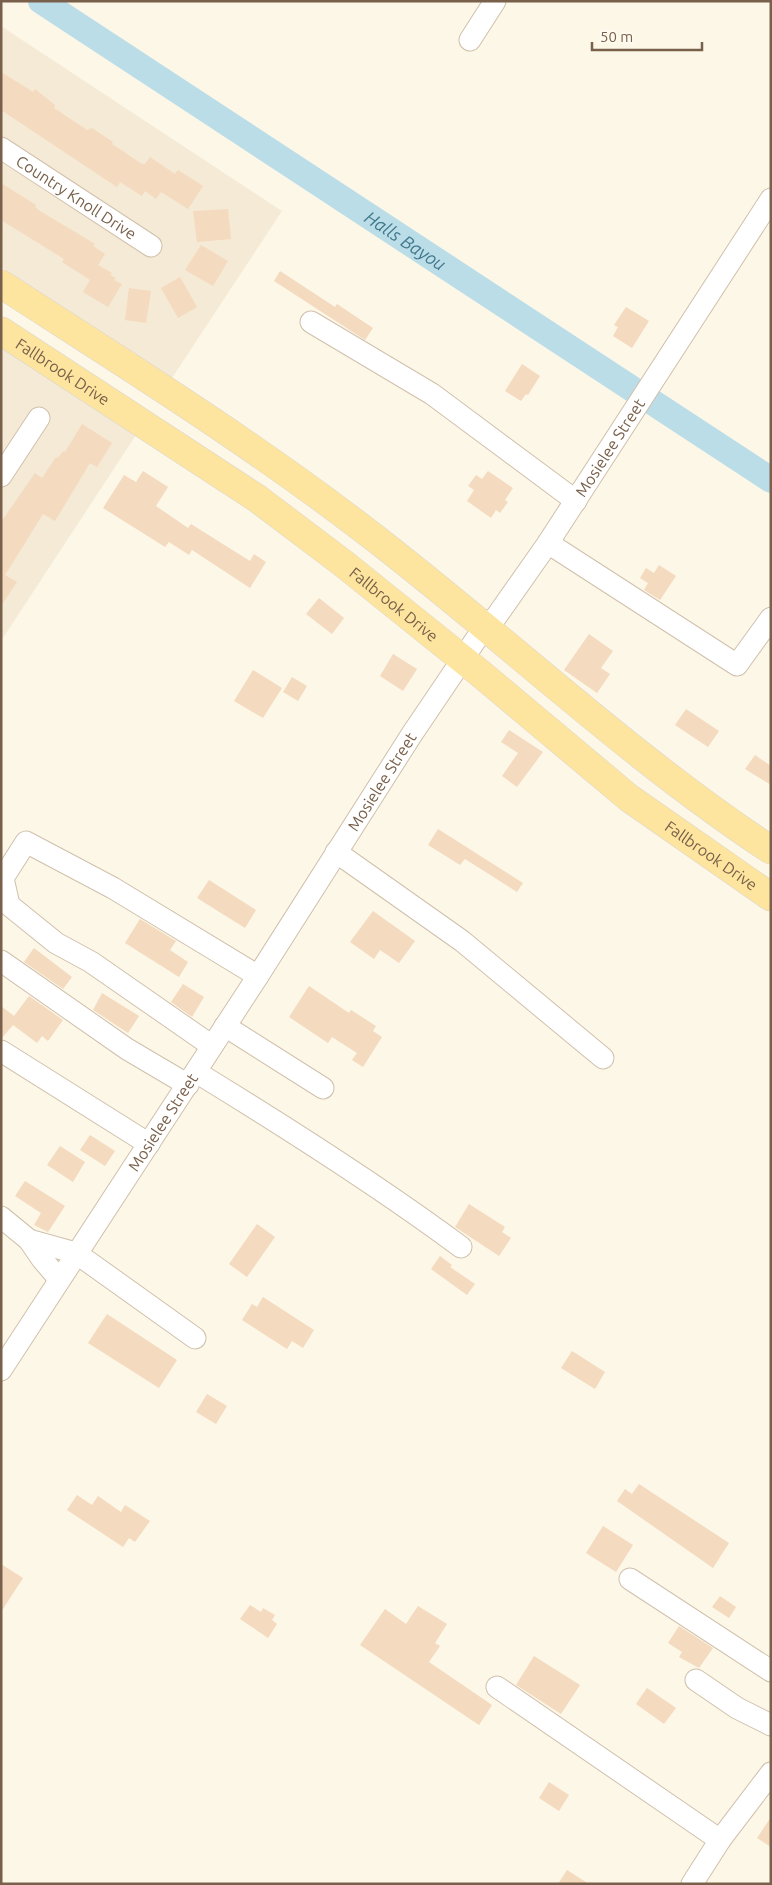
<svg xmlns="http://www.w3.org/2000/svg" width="772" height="1885" font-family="Ubuntu,sans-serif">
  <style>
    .residential { fill: #f5ead6 }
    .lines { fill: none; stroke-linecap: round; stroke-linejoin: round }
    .river { stroke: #bbdde8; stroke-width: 26 }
    .building { fill: #f4dabe }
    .minor-casing { stroke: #d0c0ac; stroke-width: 23 }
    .major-casing { stroke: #dcd6d0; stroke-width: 29 }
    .minor { stroke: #fff; stroke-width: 21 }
    .major { stroke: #fde59f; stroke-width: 28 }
    .labels { text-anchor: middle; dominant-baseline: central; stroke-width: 4; stroke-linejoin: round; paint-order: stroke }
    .street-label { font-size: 16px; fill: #79604a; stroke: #fffaef }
    .water-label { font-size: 18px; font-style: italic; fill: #42798d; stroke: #fffaef }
  </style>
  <rect width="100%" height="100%" fill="#fdf7e8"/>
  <g class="residential">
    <path d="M1,26L282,211L172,378L1,267Z"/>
    <path d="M1,346L136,435L1,641Z"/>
  </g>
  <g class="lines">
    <path class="river" id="s1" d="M41,1L771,480"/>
  </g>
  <g class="building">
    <path d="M1,72L30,90L33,92L35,89L55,105L54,108L87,130L92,128L113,142L112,144L142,164H145L150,157L175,174L178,170L203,186L188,209L161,192L156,199L145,191L142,196L120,182L117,187L1,110Z"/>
    <path d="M1,183L36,205L35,207L40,211L95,244L93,246L105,254L98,265L112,273L110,275L116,278L114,280L122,284L108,307L83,292L90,280L62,262L64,259L1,220Z"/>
    <path d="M228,209L231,239L197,242L193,211Z"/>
    <path d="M201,245L228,261L213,286L185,270Z"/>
    <path d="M280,271L335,307L337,304L373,328L365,340L274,281Z"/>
    <path d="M180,277L197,307L178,318L161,288Z"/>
    <path d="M129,288L151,291L146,323L125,320Z"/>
    <path d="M626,307L649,321L632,348L613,336L618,327L614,325Z"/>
    <path d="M522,364L540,376L528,395L526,394L521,401L505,391Z"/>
    <path d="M82,424L112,443L97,467L90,463L55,521L43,514L5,575L17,582L1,606V522L35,473L42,478L56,457L58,458L63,451L65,452Z"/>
    <path d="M143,471L168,487L156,506L188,528L191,524L250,561L254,554L266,562L250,588L192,550L189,555L169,542L165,547L103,508L124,475L136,482Z"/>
    <path d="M488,471L513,488L505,500L508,502L500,513L496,510L491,518L467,501L474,490L468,486L476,475L482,479Z"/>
    <path d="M659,565L676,576L660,600L644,590L648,583L640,578L646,568L654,573Z"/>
    <path d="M319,598L344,618L332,634L306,614Z"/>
    <path d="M589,634L613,651L601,668L610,674L597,693L564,670Z"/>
    <path d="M393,654L417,669L403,691L380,676Z"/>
    <path d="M253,670L282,688L263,718L234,701Z"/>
    <path d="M292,677L307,686L298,701L283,692Z"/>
    <path d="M686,709L719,731L708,747L675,725Z"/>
    <path d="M509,730L543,752L517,787L502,776L518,753L501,742Z"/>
    <path d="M755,755L771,766V785L745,769Z"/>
    <path d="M438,829L523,883L517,892L465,859L460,865L428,845Z"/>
    <path d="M209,880L256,910L245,928L197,898Z"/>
    <path d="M373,911L415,941L399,963L380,950L374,959L350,942Z"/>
    <path d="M140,919L176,941L170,950L188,962L179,977L125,943Z"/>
    <path d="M34,948L72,977L63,989L24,962Z"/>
    <path d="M183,984L204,997L192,1017L171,1002Z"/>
    <path d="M309,986L349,1013L351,1010L376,1026L373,1031L382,1037L363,1067L352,1060L357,1053L332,1037L328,1043L289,1017Z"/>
    <path d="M102,993L139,1016L128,1033L93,1010Z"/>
    <path d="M29,996L63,1020L48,1041L42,1036L37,1043L13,1025L1,1039V1006L14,1016Z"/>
    <path d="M90,1135L115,1151L105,1166L80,1150Z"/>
    <path d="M60,1146L85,1162L73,1182L47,1165Z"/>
    <path d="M25,1181L65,1206L48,1232L34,1225L41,1213L15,1196Z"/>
    <path d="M469,1204L505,1227L502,1232L511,1238L499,1256L455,1227Z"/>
    <path d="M257,1224L275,1237L247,1277L229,1264Z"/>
    <path d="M440,1256L452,1265L450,1267L475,1284L467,1295L431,1269Z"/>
    <path d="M263,1297L314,1330L303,1348L292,1341L287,1349L242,1320L252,1304L257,1307Z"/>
    <path d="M107,1314L177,1360L159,1388L88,1343Z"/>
    <path d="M572,1351L605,1372L595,1389L561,1368Z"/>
    <path d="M207,1394L227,1406L216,1424L196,1412Z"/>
    <path d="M639,1484L729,1543L713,1568L617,1501L625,1489L632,1494Z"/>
    <path d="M77,1495L92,1505L98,1496L121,1512L125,1505L150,1521L135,1542L129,1538L123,1547L67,1510Z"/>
    <path d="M603,1526L633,1545L616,1572L586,1553Z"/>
    <path d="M1,1564L23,1578L1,1612Z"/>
    <path d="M720,1596L736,1607L729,1618L712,1607Z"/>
    <path d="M250,1605L261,1612L263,1608L275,1615L272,1620L277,1624L268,1638L240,1619Z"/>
    <path d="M418,1606L447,1624L435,1643L440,1646L429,1662L492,1705L479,1725L360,1645L385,1609L406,1624Z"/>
    <path d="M679,1626L713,1648L699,1668L679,1657L682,1652L668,1643Z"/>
    <path d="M534,1656L580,1685L561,1714L516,1685Z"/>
    <path d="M647,1688L676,1708L664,1724L636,1704Z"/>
    <path d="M549,1782L569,1795L559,1811L539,1798Z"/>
    <path d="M771,1817V1847L757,1838Z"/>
    <path d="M567,1870L589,1884H558Z"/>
  </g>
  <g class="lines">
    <g class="minor-casing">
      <g id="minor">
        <path d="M470,40L495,1"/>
        <path id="s2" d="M1,148L151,246"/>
        <path d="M311,322L432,394L576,501"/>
        <path d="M1,476L39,418"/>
        <path d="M548,543L737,665L771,618"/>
        <path d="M336,852L462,941L603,1058"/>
        <path d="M1,961L127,1049L188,1085"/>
        <path d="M225,1026L323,1088"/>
        <path d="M212,1046L91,962L56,943L9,905L3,878L26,842L113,888L258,976"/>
        <path d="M1,1051L149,1144"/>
        <path d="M196,1072C286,1127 376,1184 461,1247"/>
        <path d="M1,1217L29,1240"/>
        <path d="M59,1279L42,1259L29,1240L76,1253L195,1338"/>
        <path id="s3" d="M1,1370L258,976L412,734L485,626L496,617L548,543L771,199"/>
        <path d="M630,1579L771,1671"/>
        <path d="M696,1680L737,1708L771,1725"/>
        <path d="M497,1687L720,1840"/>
        <path d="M692,1884L720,1840L771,1773"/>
      </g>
    </g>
    <g class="major-casing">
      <g id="major">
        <path d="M1,284C125,364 250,442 367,532C503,636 627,755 771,850"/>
        <path id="s4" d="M1,331L258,499L344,564L481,674L629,798L771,897"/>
      </g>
    </g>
    <use href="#minor" class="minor"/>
    <use href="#major" class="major"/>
  </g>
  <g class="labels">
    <g class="street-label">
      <text stroke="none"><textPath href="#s2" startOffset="90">Country Knoll Drive</textPath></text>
      <text stroke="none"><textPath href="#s4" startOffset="74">Fallbrook Drive</textPath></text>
      <text stroke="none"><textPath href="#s3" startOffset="1106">Mosielee Street</textPath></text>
      <text stroke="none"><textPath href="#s4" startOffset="479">Fallbrook Drive</textPath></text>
      <text stroke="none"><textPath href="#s3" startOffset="701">Mosielee Street</textPath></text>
      <text stroke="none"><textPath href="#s4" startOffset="884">Fallbrook Drive</textPath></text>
      <text stroke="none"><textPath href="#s3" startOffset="296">Mosielee Street</textPath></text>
    </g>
    <g class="water-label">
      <text stroke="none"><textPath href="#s1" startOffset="436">Halls Bayou</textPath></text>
    </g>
  </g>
  <rect width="772" height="1885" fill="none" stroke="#79604a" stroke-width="5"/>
  <path d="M592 42v8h110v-8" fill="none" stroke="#79604a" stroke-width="2.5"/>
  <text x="600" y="42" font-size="15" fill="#79604a" stroke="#fffaef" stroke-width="4" paint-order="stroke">50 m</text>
</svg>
